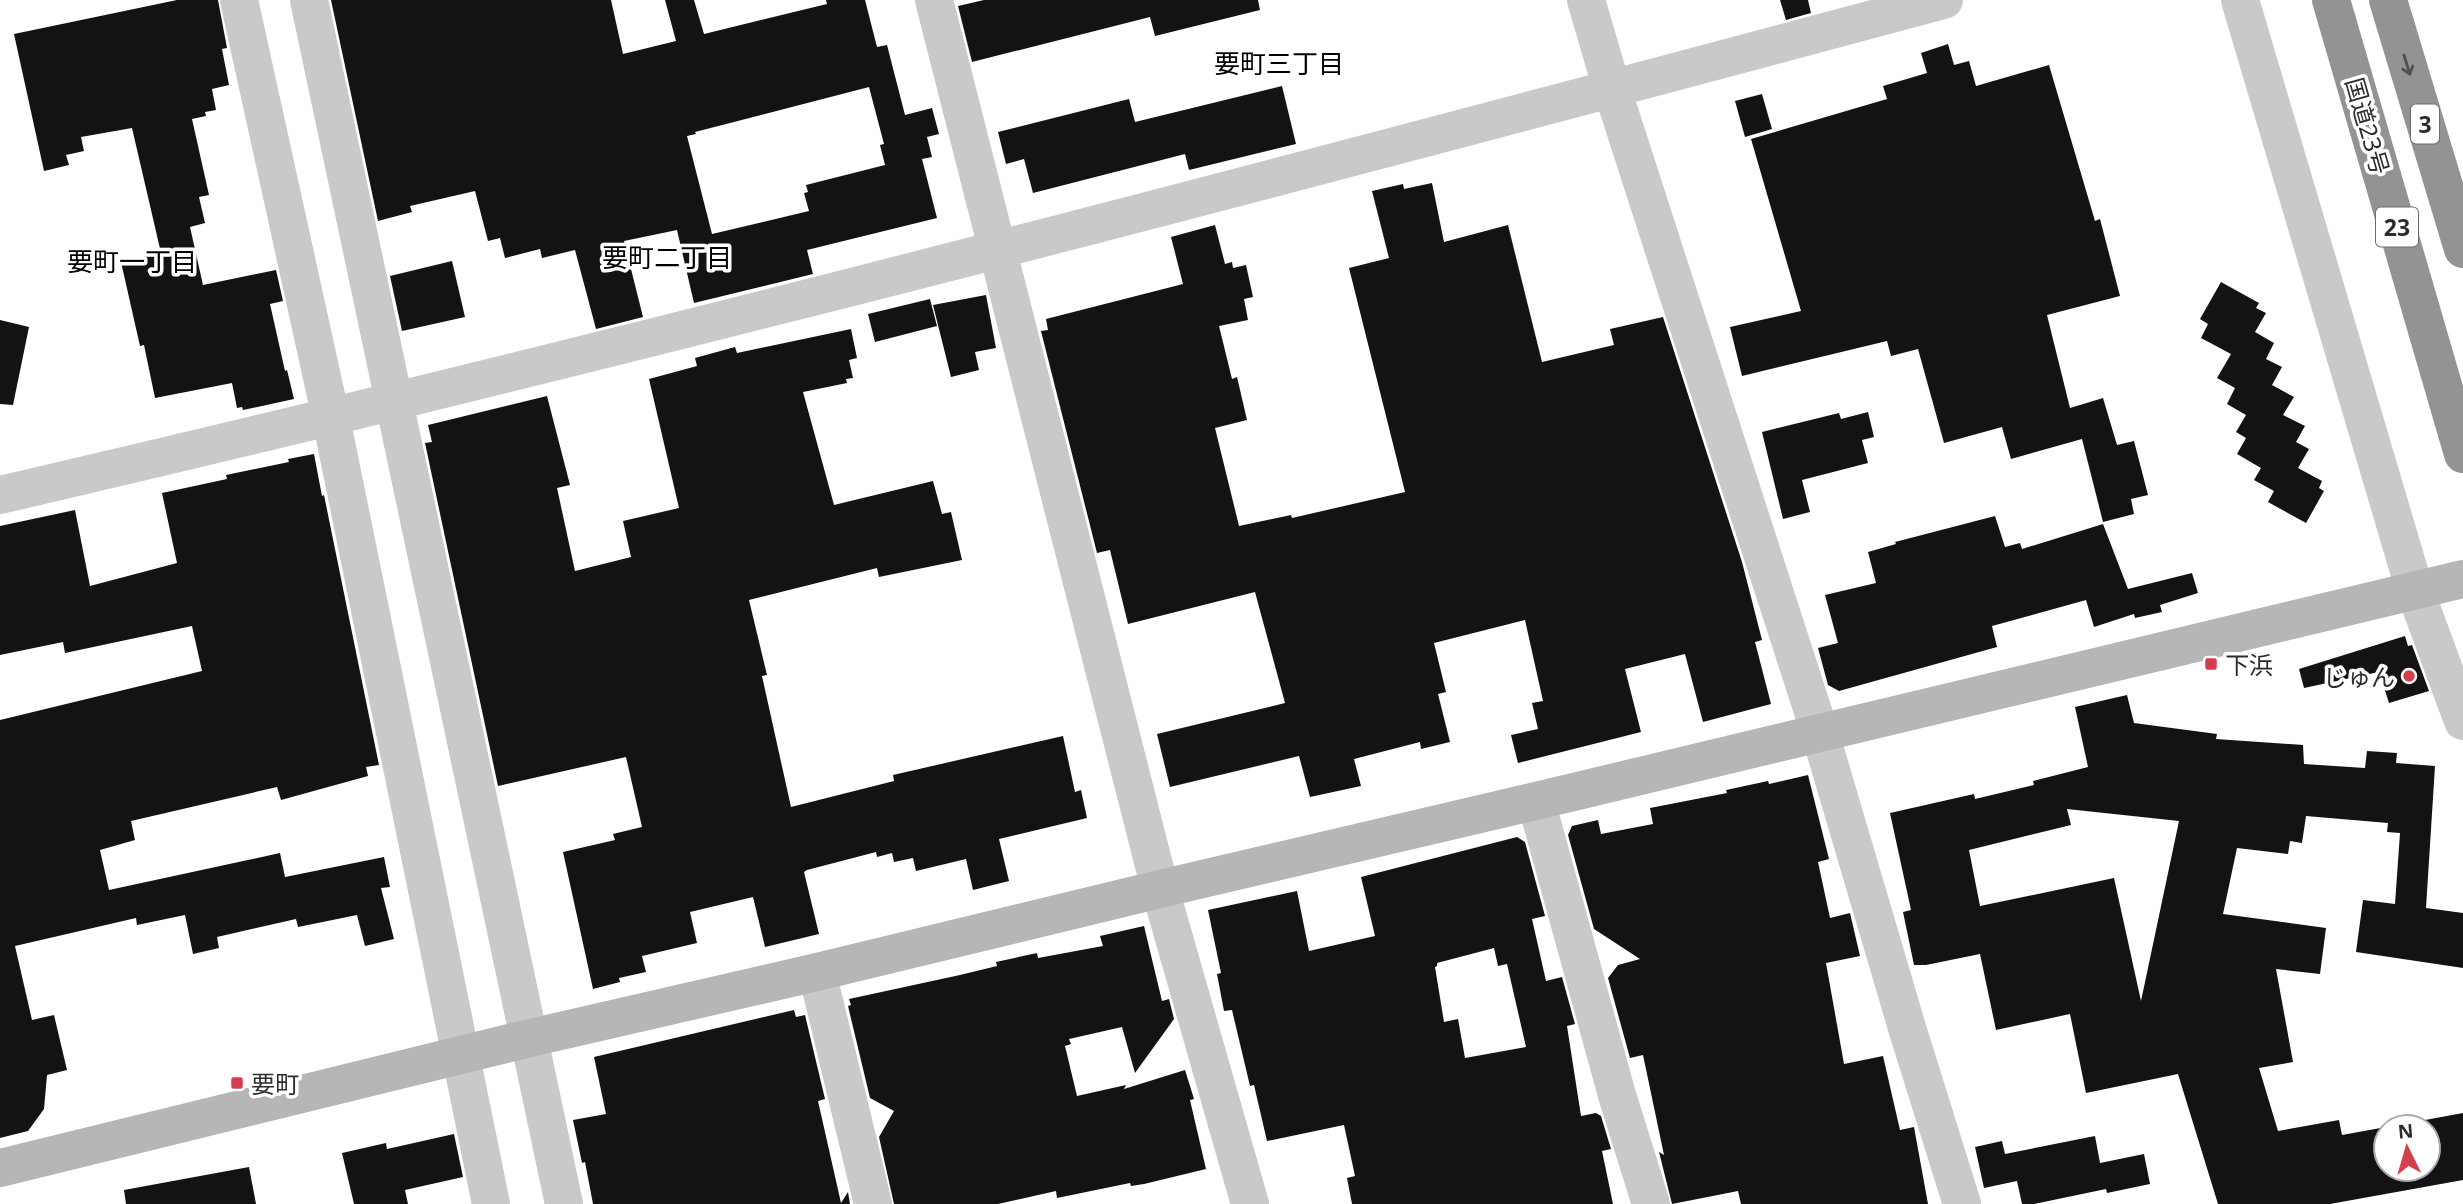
<svg xmlns="http://www.w3.org/2000/svg" width="2463" height="1204" font-family="'Noto Sans','Noto Sans JP',sans-serif">
  <style>
    .building { fill: #131313; fill-rule: evenodd }
    .lines { fill: none; stroke-linecap: round; stroke-linejoin: round }
    .street { stroke: #c9c9c9; stroke-width: 38 }
    .secondary { stroke: #b6b6b6; stroke-width: 38 }
    .highway { stroke: #939393; stroke-width: 38 }
    .oneway { stroke: #505050 }
    .poi-dot { fill: #d33f4c; stroke: #fff; stroke-width: 2.5 }
    .labels { text-anchor: middle; dominant-baseline: central; stroke-width: 7; stroke-linejoin: round; paint-order: stroke }
    .shield { fill: #fff; stroke: #6b6b6b; stroke-width: 2 }
    .shield-label { font-size: 23px; font-weight: bold; fill: #2c2c2c }
    .street-label { font-size: 24px; fill: #2c2c2c; stroke: #fff }
    .poi-label { font-size: 24px; fill: #2c2c2c; stroke: #fff; text-anchor: start }
    .neighbourhood-label { font-size: 26px; fill: #000; stroke: #fff }
  </style>
  <rect width="100%" height="100%" fill="#fff"/>
  <g class="building">
    <path d="M177,0H218L227,48L222,49L229,85L212,89L216,110L205,112L206,116L192,119L209,195L199,197L205,223L190,227L203,285L276,270L283,301L270,304L285,371L287,370L294,399L243,410L242,407L237,408L232,383L155,398L144,345L140,346L121,262L161,253L132,128L81,137L84,151L66,155L69,165L44,171L14,34Z"/>
    <path d="M331,0H611L623,54L676,41L665,0H694L704,34L827,4L826,0H865L877,47L887,45L905,115L932,108L939,134L927,137L932,157L922,159L937,218L807,250L813,274L694,303L677,230L624,241L643,317L596,329L575,250L542,258L540,249L505,258L500,238L488,241L475,191L410,206L412,212L378,221ZM869,87L884,144L880,145L885,165L806,185L808,192L804,193L809,211L712,234L687,136L696,134L695,132Z"/>
    <path d="M984,0H1258L1260,10L1155,36L1150,17L972,62L958,6Z"/>
    <path d="M1780,0H1808L1811,13L1786,20Z"/>
    <path d="M1948,44L1954,65L1969,61L1976,86L2049,65L2095,221L2100,219L2120,296L2047,315L2070,408L2103,398L2117,445L2134,441L2148,495L2131,499L2134,514L2103,522L2082,439L2011,459L2002,427L1944,443L1918,349L1891,356L1887,341L1742,376L1730,327L1801,311L1751,139L1887,99L1883,86L1927,73L1921,53Z"/>
    <path d="M1282,86L1296,144L1189,170L1185,154L1033,193L1024,159L1006,164L998,132L1129,99L1135,122Z"/>
    <path d="M1762,94L1772,129L1745,137L1735,101Z"/>
    <path d="M1432,183L1444,242L1508,225L1542,362L1614,345L1610,329L1663,317L1742,562L1762,640L1755,642L1771,704L1703,722L1685,654L1625,669L1641,732L1518,763L1511,735L1538,729L1532,703L1543,701L1525,620L1434,643L1446,692L1438,694L1450,742L1421,749L1420,742L1354,759L1361,786L1310,797L1299,756L1170,787L1157,734L1285,703L1255,592L1128,624L1110,550L1097,553L1041,331L1048,330L1046,319L1183,284L1171,237L1215,225L1225,264L1232,262L1233,268L1246,265L1253,297L1244,299L1248,320L1219,326L1232,379L1237,377L1247,420L1215,428L1239,526L1291,515L1292,518L1405,492L1349,268L1389,258L1372,191L1403,184L1404,189Z"/>
    <path d="M452,261L465,317L402,331L390,276Z"/>
    <path d="M2221,282L2259,303L2256,308L2266,313L2255,332L2274,343L2266,359L2282,367L2272,385L2294,397L2283,415L2305,426L2296,442L2309,449L2298,468L2322,481L2319,488L2324,491L2306,523L2268,502L2274,491L2254,480L2261,468L2237,454L2246,438L2236,432L2246,415L2227,404L2235,388L2217,378L2231,354L2201,338L2208,324L2200,319Z"/>
    <path d="M986,295L996,348L975,352L979,370L951,377L933,305Z"/>
    <path d="M930,299L937,326L875,342L868,314Z"/>
    <path d="M0,320L29,327L13,405L0,404Z"/>
    <path d="M851,329L857,358L849,360L853,378L846,379L847,383L803,392L834,505L933,481L942,514L951,512L962,560L879,577L877,568L749,600L767,675L762,676L791,807L894,781L893,775L1063,736L1075,792L1081,790L1087,818L999,839L1009,881L973,890L966,859L916,871L913,858L894,862L892,853L877,857L876,852L807,870L804,872L819,934L765,947L753,897L690,912L697,943L642,956L646,972L619,978L620,982L593,989L563,852L615,840L613,834L642,827L626,757L498,786L425,443L432,442L428,425L547,396L570,485L557,488L575,571L631,557L623,521L679,508L649,379L697,366L695,358L735,347L737,353Z"/>
    <path d="M1868,412L1874,437L1862,440L1868,463L1802,480L1810,512L1783,519L1762,432L1839,413L1841,419Z"/>
    <path d="M314,454L322,496L324,495L379,765L366,767L368,776L281,800L277,787L131,821L135,840L100,850L109,890L280,853L285,877L384,857L390,887L381,888L394,939L365,946L357,915L298,927L296,919L217,937L219,948L193,954L185,915L137,925L136,918L15,946L32,1020L54,1015L67,1070L47,1075L44,1109L28,1131L0,1138V720L202,671L192,626L65,653L63,642L0,655V526L75,510L90,586L177,563L162,493L227,479L226,475L289,462L288,459Z"/>
    <path d="M1995,516L2005,547L2020,543L2022,549L2103,524L2128,589L2192,573L2198,593L2160,605L2162,612L2135,618L2134,614L2094,627L2086,600L1992,626L1997,647L1839,691L1828,685L1818,648L1838,643L1825,595L1876,583L1868,552L1896,544L1895,542Z"/>
    <path d="M2405,636L2408,646L2412,645L2429,691L2389,703L2379,672L2304,688L2299,669Z"/>
    <path d="M2127,695L2134,723L2217,734L2216,739L2303,745L2304,764L2365,768L2367,751L2397,753L2396,763L2435,766L2426,908L2463,913V968L2356,952L2363,900L2395,904L2400,833L2387,832L2388,823L2306,816L2302,843L2290,841L2288,854L2237,848L2223,914L2326,928L2320,974L2276,969L2293,1062L2259,1068L2278,1131L2339,1120L2342,1135L2386,1127V1169H2428V1127H2387L2463,1113V1180L2330,1204H2218L2178,1074L2086,1093L2070,1014L1996,1030L1980,954L1926,965H1914L1903,912L1911,910L1890,813L1974,794L1975,799L2034,785L2033,781L2088,767L2075,707ZM2067,809L2179,821L2141,1001L2114,878L1980,906L1969,850L2071,825Z"/>
    <path d="M1808,775L1829,859L1818,862L1830,918L1850,913L1860,956L1826,963L1844,1064L1883,1056L1900,1130L1914,1127L1928,1204H1741L1738,1191L1672,1204L1659,1152L1664,1155L1643,1055L1630,1058L1608,978L1618,965L1640,959L1594,929L1568,835L1572,826L1598,820L1601,834L1653,824L1650,808L1727,793L1726,790L1768,781L1769,784Z"/>
    <path d="M1517,837L1525,842L1545,916L1532,919L1546,981L1562,977L1575,1024L1567,1026L1581,1116L1596,1113L1601,1116L1611,1149L1602,1151L1613,1204H1352L1347,1178L1355,1176L1344,1125L1267,1141L1254,1085L1250,1086L1232,1010L1224,1011L1217,974L1221,973L1208,910L1297,891L1309,951L1375,936L1361,877ZM1494,948L1498,966L1507,964L1526,1047L1465,1058L1458,1019L1444,1022L1435,967L1437,966V963Z"/>
    <path d="M1144,926L1162,1001L1169,999L1174,1019L1135,1073L1122,1027L1069,1039L1071,1044L1065,1046L1077,1096L1126,1085L1124,1089L1185,1070L1194,1099L1190,1100L1206,1169L1144,1184L1131,1186L1130,1183L1057,1198L1056,1191L998,1204H894L879,1137L894,1111L870,1098L848,1006L851,1005L849,999L960,975L997,966L996,962L1037,953L1038,958L1103,946L1100,936Z"/>
    <path d="M794,1010L796,1017L805,1015L825,1099L818,1101L841,1203L848,1192L850,1204H593L585,1162L582,1163L573,1120L606,1114L594,1057Z"/>
    <path d="M454,1134L463,1177L405,1190L408,1204H354L342,1153L386,1143L387,1149Z"/>
    <path d="M2095,1136L2100,1163L2144,1154L2150,1184L2107,1193L2106,1189L2034,1204H2022L2017,1181L1984,1188L1975,1147L2002,1141L2005,1154Z"/>
    <path d="M249,1167L256,1204H126L124,1190Z"/>
  </g>
  <g class="lines">
    <g class="street">
      <path d="M239,0L331,418L491,1204"/>
      <path d="M309,0L564,1204"/>
      <path d="M934,0L1160,889L1250,1204"/>
      <path d="M1586,0L1612,89L1820,733L1908,1031L1962,1204"/>
      <path d="M2240,0L2415,591L2463,721"/>
      <path d="M0,495C651,344 1298,173 1944,0"/>
      <path d="M1536,801L1617,1095L1651,1204"/>
      <path d="M817,972L873,1204"/>
    </g>
    <path class="secondary" d="M0,1168L530,1038L817,972L1160,889L1536,801L2463,579"/>
    <g class="highway">
      <path d="M2331,0L2463,454"/>
      <path d="M2388,0L2463,249"/>
    </g>
  </g>
  <defs><path id="oneway-shaft" d="M-6 0H5M1.5-3L5.5 0L1.5 3" fill="none" stroke-width="1.6" stroke-linecap="round" stroke-linejoin="round" transform="scale(1.75)"/></defs>
  <use class="oneway" href="#oneway-shaft" transform="translate(2407 65) rotate(73)"/>
  <g class="poi-dot">
    <rect x="2204" y="657" width="14" height="14" rx="3.5"/>
    <circle cx="2409" cy="676" r="7"/>
    <rect x="230" y="1076" width="14" height="14" rx="3.5"/>
  </g>
  <g class="labels">
    <g class="shield">
      <rect x="2411" y="104.5" width="28" height="39" rx="5"/>
      <rect x="2376" y="207.5" width="42" height="39" rx="5"/>
    </g>
    <g class="shield-label">
      <text x="2425" y="124">3</text>
      <text x="2397" y="227">23</text>
    </g>
    <g class="street-label">
      <text transform="translate(2368 126) rotate(74)">国道23号</text>
    </g>
    <g class="poi-label">
      <text x="2225" y="664">下浜</text>
      <text x="2395" y="676" text-anchor="end">じゅん</text>
      <text x="251" y="1083">要町</text>
    </g>
    <g class="neighbourhood-label">
      <text x="1279" y="63">要町三丁目</text>
      <text x="667" y="257">要町二丁目</text>
      <text x="132" y="261">要町一丁目</text>
    </g>
  </g>
  <g transform="translate(2407 1148) rotate(355)"><circle r="33" fill="#ffffff" stroke="#ababab" stroke-width="2"/>
  <path d="M0-5L12 26L0 18L-12 26Z" fill="#d33f4c"/>
  <text y="-10" font-size="19" font-weight="bold" text-anchor="middle" fill="#2c2c2c">N</text>
  </g>
</svg>
